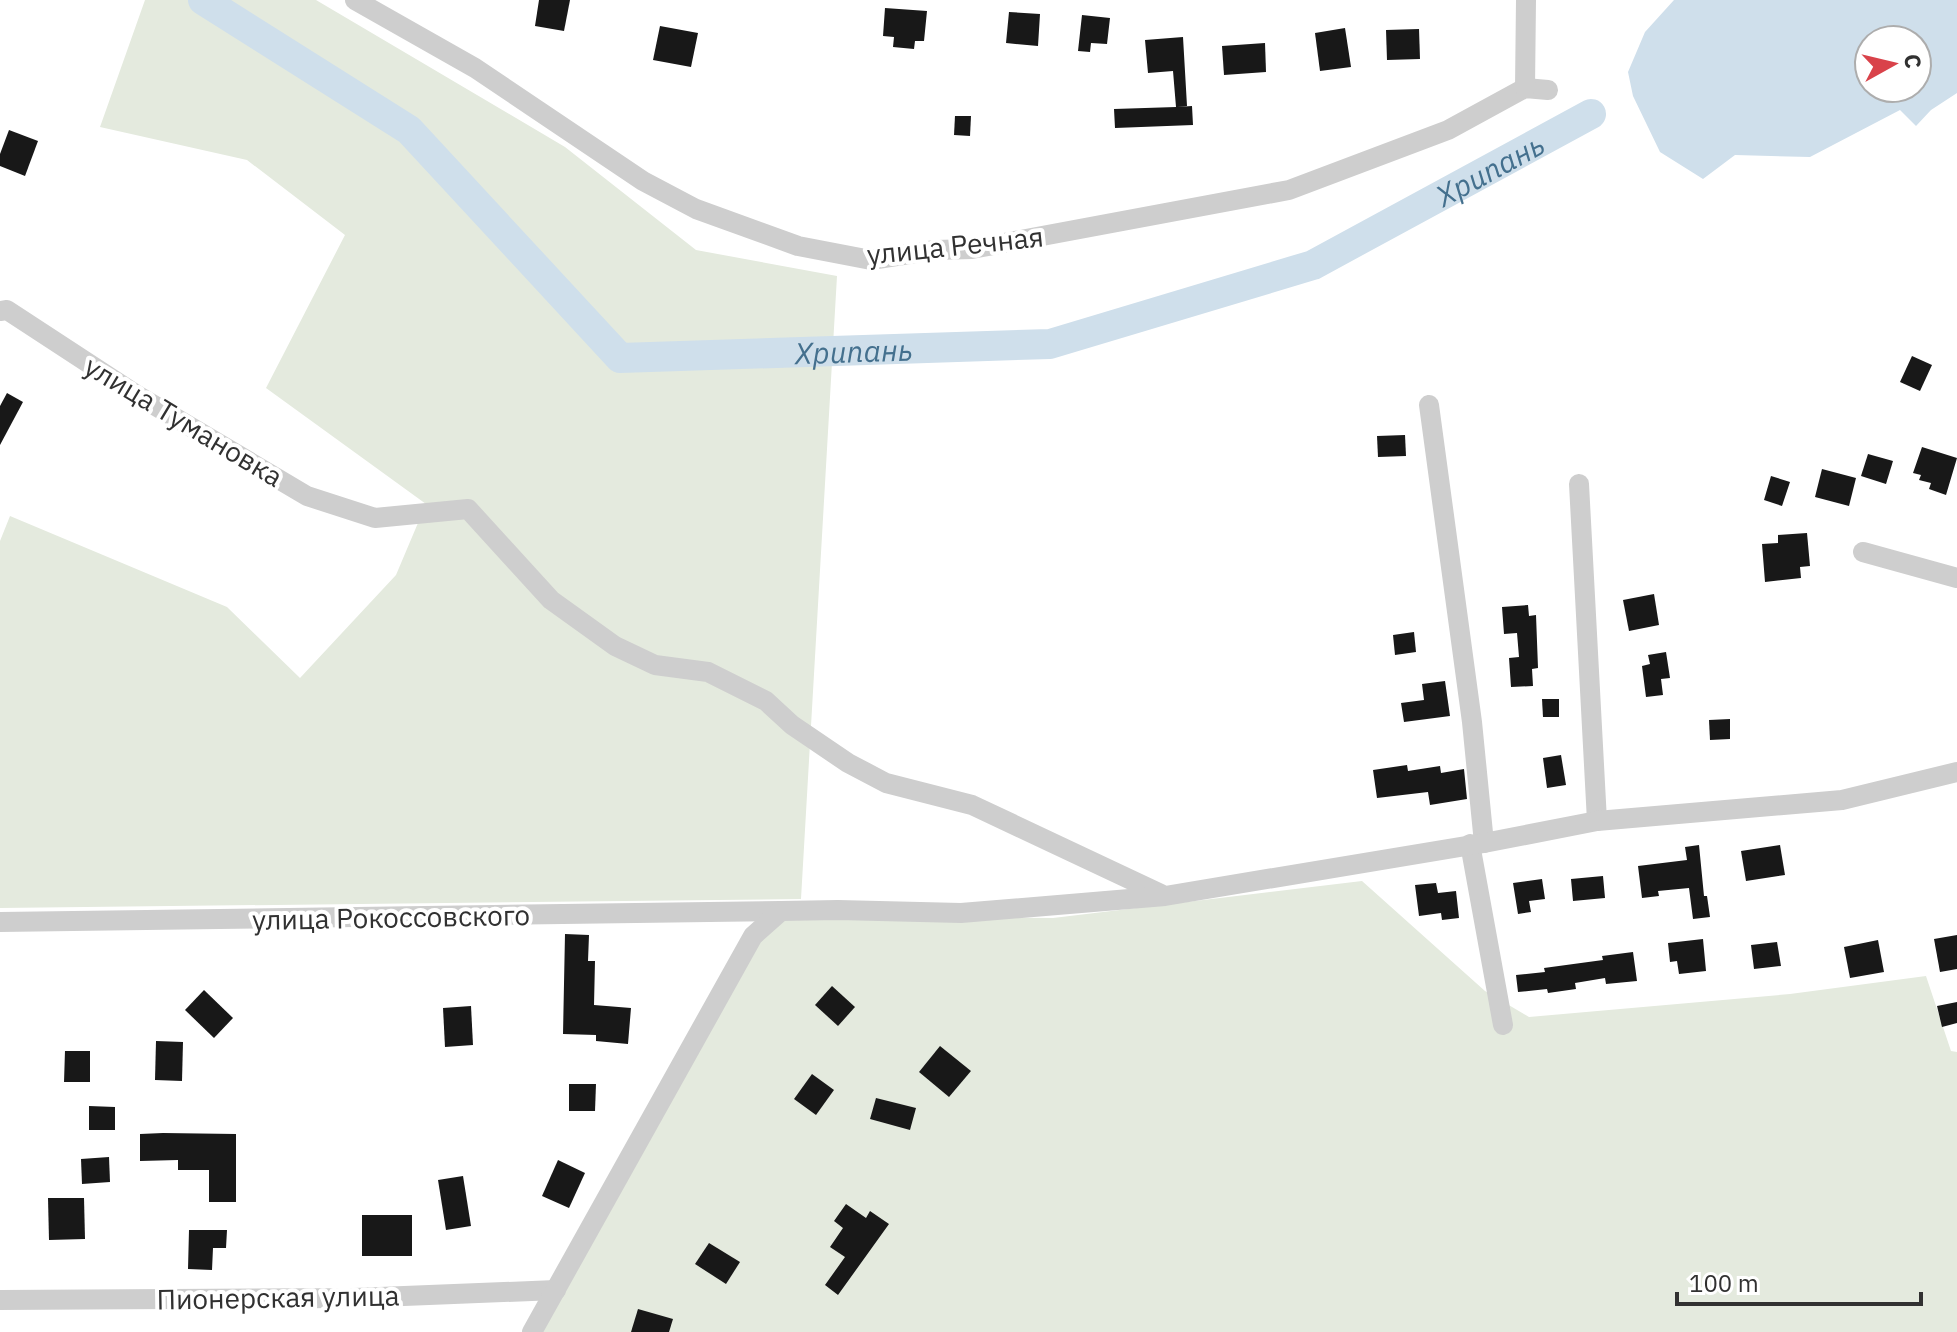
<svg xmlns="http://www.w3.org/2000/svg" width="1957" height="1332" font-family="'IBM Plex Sans',sans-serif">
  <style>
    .green { fill: #e4eade }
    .water { fill: #cfdfeb; fill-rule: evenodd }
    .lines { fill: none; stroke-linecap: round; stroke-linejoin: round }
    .river { stroke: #cfdfeb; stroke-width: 30 }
    .building { fill: #181818 }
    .minor { stroke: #cecece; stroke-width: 20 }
    .labels { text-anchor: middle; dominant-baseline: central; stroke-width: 8; stroke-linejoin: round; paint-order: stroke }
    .street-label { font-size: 28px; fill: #313131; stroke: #fff }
    .water-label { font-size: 30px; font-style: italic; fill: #44708e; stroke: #fff }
  </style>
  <rect width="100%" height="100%" fill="#fff"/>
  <g class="green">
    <path d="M145,0H316L565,147L696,250L837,276L801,899L0,908V541L10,516L227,607L300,678L396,575L426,504L266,388L345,235L247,160L100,127Z"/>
    <path d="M1362,881L1485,991L1529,1017L1790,994L1926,976L1951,1051L1957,1052V1332H541L759,938L789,917L1053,918Z"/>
  </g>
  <path class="water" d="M1674,0H1957V93L1931,110L1916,126L1900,110L1810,157L1735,155L1703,179L1660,152L1633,96L1628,72L1645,32ZM1869,40H1917V88H1869Z"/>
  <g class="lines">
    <path class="river" id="s1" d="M203,0L409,130L620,358L1050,344L1313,265L1591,114"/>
  </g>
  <g class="building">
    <path d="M539,0H570L564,31L535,26Z"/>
    <path d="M885,8L927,11L924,41H915L914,49L893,47L894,37L883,36Z"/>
    <path d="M1009,12L1040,14L1038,46L1006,43Z"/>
    <path d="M1082,15L1110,18L1107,44L1091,43L1090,52L1078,51Z"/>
    <path d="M660,26L698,33L691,67L653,60Z"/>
    <path d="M1345,28L1351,67L1320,71L1315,33Z"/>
    <path d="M1419,29L1420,59L1387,60L1386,30Z"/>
    <path d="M1183,37L1187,106L1177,107L1192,106L1193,125L1115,128L1114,109L1176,107L1173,71L1148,73L1145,40Z"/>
    <path d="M1265,43L1266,72L1224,75L1222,46Z"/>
    <path d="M955,116H971L970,136L954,135Z"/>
    <path d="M9,130L38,141L25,176L0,166V154Z"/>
    <path d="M1912,356L1932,365L1920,391L1900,382Z"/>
    <path d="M7,393L23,402L0,445V406Z"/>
    <path d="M1405,435L1406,456L1378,457L1377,436Z"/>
    <path d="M1922,447L1957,458L1946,495L1929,489L1931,483L1919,480L1921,475L1913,473Z"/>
    <path d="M1868,454L1893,461L1886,484L1861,476Z"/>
    <path d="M1822,469L1856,478L1849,506L1815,497Z"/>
    <path d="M1771,476L1790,482L1782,506L1764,500Z"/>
    <path d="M1807,533L1810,566L1800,567L1801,578L1765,582L1762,544L1778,543V535Z"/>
    <path d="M1654,594L1659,625L1629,631L1623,600Z"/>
    <path d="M1528,605L1529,616L1536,615L1538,668L1532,669L1533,686L1511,687L1509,658L1519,657L1517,633L1504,634L1502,607Z"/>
    <path d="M1414,632L1416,652L1395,655L1393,635Z"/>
    <path d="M1666,652L1670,678L1661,679L1663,695L1646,697L1642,666L1650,664L1648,655Z"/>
    <path d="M1445,681L1450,716L1404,722L1401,703L1424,700L1422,684Z"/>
    <path d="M1542,699H1559V717H1543Z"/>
    <path d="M1730,719V739L1710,740L1709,720Z"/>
    <path d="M1561,755L1566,785L1547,788L1543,758Z"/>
    <path d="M1407,765L1408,771L1440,766L1441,773L1464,769L1467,799L1430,805L1428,792L1377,798L1373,770Z"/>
    <path d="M1699,845L1704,896H1707L1710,917L1693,919L1689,888L1658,891L1659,896L1642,898L1638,866L1687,860L1685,847Z"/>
    <path d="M1780,845L1785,875L1746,881L1741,851Z"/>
    <path d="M1603,876L1605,898L1573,901L1571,879Z"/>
    <path d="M1542,879L1545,899L1529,901L1531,912L1518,914L1513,883Z"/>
    <path d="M1436,883L1438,893L1456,891L1459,918L1442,920L1441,913L1419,916L1415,885Z"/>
    <path d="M565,934L589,935L588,961H595L594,1005L631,1008L628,1044L596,1041V1035L563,1034Z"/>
    <path d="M1957,935V969L1940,972L1934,939Z"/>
    <path d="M1703,939L1706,971L1679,974L1677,961L1670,962L1668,943Z"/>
    <path d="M1878,940L1884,972L1850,978L1844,947Z"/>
    <path d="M1777,942L1781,966L1754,969L1751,945Z"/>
    <path d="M1633,952L1637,981L1606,984L1605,978L1575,983L1576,989L1548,993L1547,989L1518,992L1516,975L1545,972L1544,968L1603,960L1602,956Z"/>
    <path d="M832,986L855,1007L838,1026L815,1005Z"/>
    <path d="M204,990L233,1018L214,1038L185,1010Z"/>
    <path d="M1957,1002V1023L1942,1027L1937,1006Z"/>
    <path d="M471,1006L473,1045L445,1047L443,1008Z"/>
    <path d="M156,1041L183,1042L182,1081L155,1080Z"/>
    <path d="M940,1046L971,1071L949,1097L919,1072Z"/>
    <path d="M65,1051H90V1082H64Z"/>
    <path d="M812,1074L834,1090L816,1115L794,1099Z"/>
    <path d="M569,1084H596L595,1111H569Z"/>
    <path d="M876,1098L916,1108L910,1130L870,1119Z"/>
    <path d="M89,1106L115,1107V1130H89Z"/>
    <path d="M163,1133L236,1134V1202H209V1170H178V1160L140,1161V1134Z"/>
    <path d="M109,1157L110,1182L82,1184L81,1159Z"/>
    <path d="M558,1160L585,1173L569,1208L542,1196Z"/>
    <path d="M463,1176L471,1226L446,1230L438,1180Z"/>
    <path d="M48,1198H84L85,1239L49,1240Z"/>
    <path d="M846,1204L866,1218L870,1211L889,1224L838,1295L825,1285L845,1257L830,1247L843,1228L834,1221Z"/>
    <rect x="362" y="1215" width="50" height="41"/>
    <path d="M189,1230H227L226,1248H213L212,1270L188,1269Z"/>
    <path d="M709,1243L740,1262L726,1284L695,1264Z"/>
    <path d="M638,1309L673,1319L669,1332H631Z"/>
  </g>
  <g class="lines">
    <g class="minor">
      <path d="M355,0L475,68L643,181L696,209L798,246L871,260L935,250L972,249L1289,190L1448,130L1525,88L1548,90"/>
      <path d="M1525,88L1526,0"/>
      <path d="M0,311L7,310L137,395L307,496L375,518L468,509L551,600L615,646L655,665L708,672L766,701L792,725L848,763L886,783L972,805L1161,894"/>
      <path d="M1429,405L1472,722L1484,843"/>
      <path d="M1579,484L1597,821"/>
      <path d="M1863,552L1957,578"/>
      <path d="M1470,844L1503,1025"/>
      <path d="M0,922L781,911"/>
      <path d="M0,1300L354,1298L556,1290"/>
      <path d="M532,1332L753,936L781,911L838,910L961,913L1165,896L1484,843L1597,821L1842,800L1957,772"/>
    </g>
  </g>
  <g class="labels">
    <g class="street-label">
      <text transform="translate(955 245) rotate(-6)">улица Речная</text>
      <text transform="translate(184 421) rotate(31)">улица Тумановка</text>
      <text transform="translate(391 917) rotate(-1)">улица Рокоссовского</text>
      <text transform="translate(278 1297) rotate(-1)">Пионерская улица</text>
    </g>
    <g class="water-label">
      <text stroke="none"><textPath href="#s1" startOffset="1460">Хрипань</textPath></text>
      <text stroke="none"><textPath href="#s1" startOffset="788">Хрипань</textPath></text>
    </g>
  </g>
  <g transform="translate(1893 64) rotate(82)"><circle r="38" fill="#ffffff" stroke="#adadad" stroke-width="2"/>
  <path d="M0-6L14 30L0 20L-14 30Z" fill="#d9424a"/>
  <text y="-12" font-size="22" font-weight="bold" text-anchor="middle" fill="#313131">С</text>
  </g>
  <path d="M1677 1292v12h244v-12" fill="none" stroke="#313131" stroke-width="4"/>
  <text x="1689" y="1292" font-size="24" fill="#313131" stroke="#ffffff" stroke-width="6" paint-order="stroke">100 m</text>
</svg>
